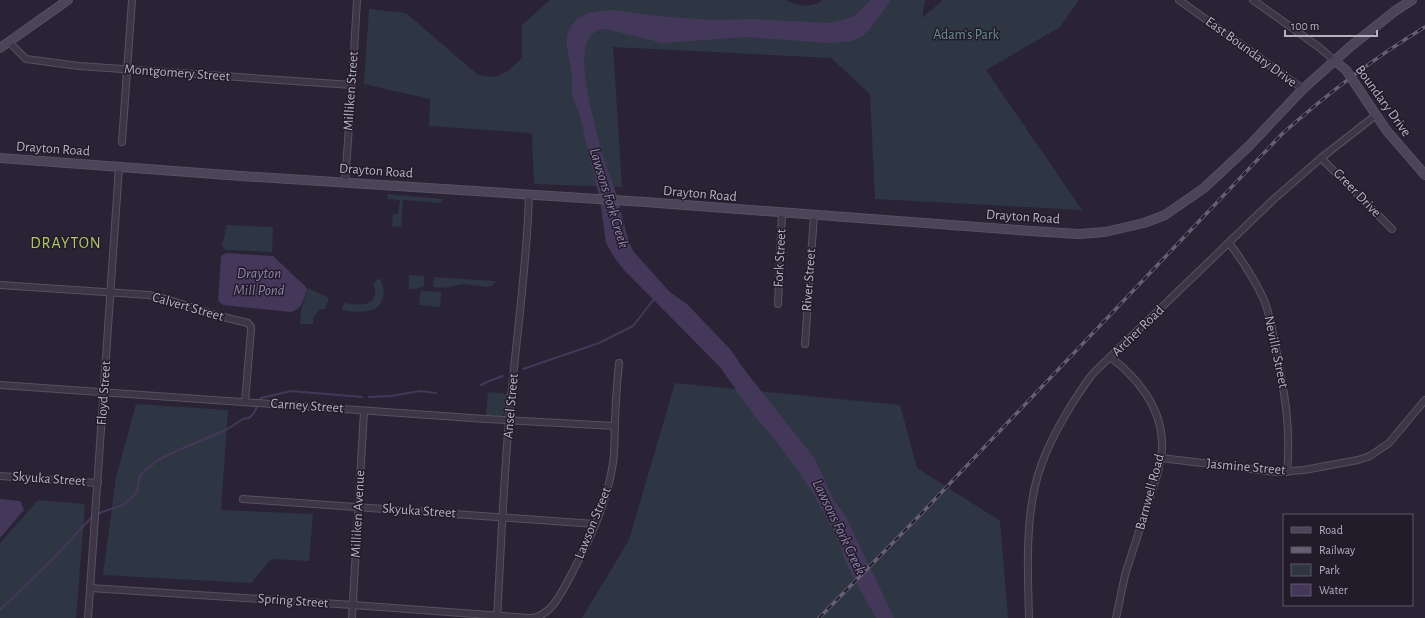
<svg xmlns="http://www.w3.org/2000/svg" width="1425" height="618" font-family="'Alegreya Sans',sans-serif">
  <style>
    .green { fill: #2f3643 }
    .water { fill: #44385a }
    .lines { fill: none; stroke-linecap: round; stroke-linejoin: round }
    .stream { stroke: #44385a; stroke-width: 2 }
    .street-casing { stroke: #575160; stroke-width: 8 }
    .secondary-casing { stroke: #575160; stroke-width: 10 }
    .street { stroke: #3c3646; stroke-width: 6 }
    .secondary { stroke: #4c4458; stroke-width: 8 }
    .rail-casing { stroke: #675f73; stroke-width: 3.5 }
    .rail { stroke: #211b2a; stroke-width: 2; stroke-dasharray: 6; stroke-linecap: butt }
    .secondary-bridge-casing { stroke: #575160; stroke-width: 10; stroke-linecap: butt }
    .secondary-bridge { stroke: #4c4458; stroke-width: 8 }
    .labels { text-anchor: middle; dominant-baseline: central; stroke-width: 3; stroke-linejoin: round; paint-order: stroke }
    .park-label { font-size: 14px; fill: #6b9090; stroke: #211b2a }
    .street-label { font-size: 14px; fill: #b7b1c2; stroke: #211b2a }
    .water-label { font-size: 15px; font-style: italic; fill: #9183ac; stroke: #211b2a }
    .quarter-label { font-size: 16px; letter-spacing: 1px; fill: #b2c568; stroke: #211b2a }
  </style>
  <rect width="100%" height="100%" fill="#292335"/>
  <g class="green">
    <path d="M550,0H785C797,6 812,9 823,0H925L922,18L943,0H1079L1060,27L986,70L1082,210L875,199L870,94L831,58L613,47L622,187L534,184L532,133L429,126L430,99L364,84L369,9L406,13L478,75L495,77L508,71L522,58V25Z"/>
    <path d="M388,194L442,199L441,203L403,200L401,227L392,226L393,214H398L400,200L387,199Z"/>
    <path d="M227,225L273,227L272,252L225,250L222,245Z"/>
    <path d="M409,275L424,276V287L414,289H409Z"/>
    <path d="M434,277L495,281H496L493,285L487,287L464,284L444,288L433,287Z"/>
    <path d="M379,278C388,290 384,309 368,311C360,313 350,311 342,310L344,303C354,304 370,308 375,296C376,291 375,288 373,284Z"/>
    <path d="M308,288L329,298L325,309H320L313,318V324H300L301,311Z"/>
    <path d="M422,291L441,292L440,307L419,305L420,294Z"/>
    <path d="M675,383L900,405L917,468L1000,521L1008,618H582L629,540Z"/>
    <path d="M488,392L508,394L506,412L501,416L486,415Z"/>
    <path d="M136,404L228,410L221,510L313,514L309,561L271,559L251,583L103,575L116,478Z"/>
    <path d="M38,500L85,504L76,618H0V543Z"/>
  </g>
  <g class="water">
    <path d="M870,0H891L870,29L861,37L851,41L830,43L746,37L663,43L606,29L597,30L590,36L586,44L584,59L585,77L589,101L601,150L617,196L627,235L633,251L670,292L687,304L731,350L743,368L815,459L832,497L847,519L894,618H876L855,581L844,558L837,536L810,488L774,438L756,418L720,367L624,270L614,257L606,243L600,200L580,116L572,95V74L567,47V37L570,27L578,18L588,13L600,11L613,10L657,16L712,20L753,19L829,23L853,17L860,11Z"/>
    <path d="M227,253L273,256L306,287L307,290C303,300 303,308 291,312L223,305L218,301L221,256Z"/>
    <path d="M0,499L20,501L24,510L0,538Z"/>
  </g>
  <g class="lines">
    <g class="stream">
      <path d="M523,369L599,343L633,326L654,299"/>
      <path d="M481,385L489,381L503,376"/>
      <path d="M369,397L391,396L420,391L436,393"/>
      <path d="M0,610L48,564L91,518L102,512L123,505L133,497L137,491L140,475L158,460L176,451L226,430L243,419L249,418L254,413L261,398L291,391L362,397"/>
    </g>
    <g class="street-casing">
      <g id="street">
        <path d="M1179,0L1303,89"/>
        <path d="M1253,0L1320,48L1335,61"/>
        <path d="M9,42L26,59L79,66L352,85"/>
        <path d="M122,142L132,0"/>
        <path d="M1321,158L1392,229"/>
        <path d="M345,182L352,85L357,0"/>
        <path d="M1229,243C1242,260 1255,280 1264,300C1271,317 1273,336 1277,354C1285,396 1291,428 1287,472"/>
        <path d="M0,285L149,295L169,300L219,316L248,323L251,327V330L245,402"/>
        <path d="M778,304L782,213"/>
        <path d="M805,344L814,215"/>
        <path d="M1110,357C1137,377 1161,407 1162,442C1163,452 1160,462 1158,472L1125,575L1116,618"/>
        <path d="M0,385L486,419L615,426"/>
        <path d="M1161,458L1277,472L1304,470L1358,460L1370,456L1389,443L1425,400"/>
        <path d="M0,476L98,483"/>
        <path d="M243,499L595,524"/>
        <path d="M90,588L353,605L529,618"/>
        <path d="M88,618L119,167"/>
        <path d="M352,618L364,411"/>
        <path d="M497,618C501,552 503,487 509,421C515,345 527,270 529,194"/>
        <path d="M532,618C552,615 561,593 570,577C589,541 607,504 613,463C615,451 614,439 615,427C615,405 617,384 619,363"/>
        <path d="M1029,618C1028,579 1026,540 1032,502C1037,466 1053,435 1072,404C1078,395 1084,385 1091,376C1097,369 1104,363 1110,357L1274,199L1321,158L1376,115"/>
      </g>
    </g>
    <g class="secondary-casing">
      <g id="secondary">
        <path d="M0,48L68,0"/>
        <path d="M1335,61L1346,70"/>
        <path d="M1370,106L1387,131L1425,175"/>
        <path d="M0,158L241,176L645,202L1031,231L1079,234L1105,232L1144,223L1165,215L1204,188L1249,146L1303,89L1351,46L1395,11L1412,0"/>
      </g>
    </g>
    <use href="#street" class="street"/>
    <use href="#secondary" class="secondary"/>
    <g class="rail-casing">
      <path id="rail" d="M819,618L919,516L1282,134C1327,94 1374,58 1425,27"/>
    </g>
    <use href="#rail" class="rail"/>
    <g class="secondary-bridge-casing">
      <path id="secondary-bridge" d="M1346,70L1370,106"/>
    </g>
    <use href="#secondary-bridge" class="secondary-bridge"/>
  </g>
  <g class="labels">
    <g class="park-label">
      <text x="966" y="35">Adam's Park</text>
    </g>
    <g class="street-label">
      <text transform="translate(1251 52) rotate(36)">East Boundary Drive</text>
      <text transform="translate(177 73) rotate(4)">Montgomery Street</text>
      <text transform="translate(351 91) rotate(-86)">Milliken Street</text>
      <text transform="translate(1383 101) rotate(54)">Boundary Drive</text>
      <text transform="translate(53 149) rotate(4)">Drayton Road</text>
      <text transform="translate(376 171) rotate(4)">Drayton Road</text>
      <text transform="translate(1357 193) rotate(46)">Greer Drive</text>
      <text transform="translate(700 194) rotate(5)">Drayton Road</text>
      <text transform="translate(1023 217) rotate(4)">Drayton Road</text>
      <text transform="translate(780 258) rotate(-87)">Fork Street</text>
      <text transform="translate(809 280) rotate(-86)">River Street</text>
      <text transform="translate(188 307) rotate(16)">Calvert Street</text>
      <text transform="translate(1138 331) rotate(-44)">Archer Road</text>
      <text transform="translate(1276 352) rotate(78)">Neville Street</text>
      <text transform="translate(104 393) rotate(-86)">Floyd Street</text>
      <text transform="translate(307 406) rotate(4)">Carney Street</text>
      <text transform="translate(511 406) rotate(-85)">Ansel Street</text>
      <text transform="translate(1246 467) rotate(5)">Jasmine Street</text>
      <text transform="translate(49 479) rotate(4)">Skyuka Street</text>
      <text transform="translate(1150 492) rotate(-75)">Barnwell Road</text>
      <text transform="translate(419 511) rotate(4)">Skyuka Street</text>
      <text transform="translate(358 514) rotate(-87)">Milliken Avenue</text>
      <text transform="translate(593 523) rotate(-68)">Lawson Street</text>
      <text transform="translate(293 601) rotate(4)">Spring Street</text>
    </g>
    <g class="water-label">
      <text transform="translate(609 198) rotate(73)">Lawsons Fork Creek</text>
      <text x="259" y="273">Drayton<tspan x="259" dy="17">Mill Pond</tspan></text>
      <text transform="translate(839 527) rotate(64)">Lawsons Fork Creek</text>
    </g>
    <g class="quarter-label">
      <text x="66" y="243">DRAYTON</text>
    </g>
  </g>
  <rect x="1283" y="514" width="130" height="92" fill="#211b2a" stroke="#5d5767"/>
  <rect x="1291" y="527" width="20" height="6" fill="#4c4458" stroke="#5d5767"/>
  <text x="1319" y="534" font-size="12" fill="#b7b1c2">Road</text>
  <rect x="1291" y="547" width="20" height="6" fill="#675f73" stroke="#5d5767"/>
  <text x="1319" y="554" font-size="12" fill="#b7b1c2">Railway</text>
  <rect x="1291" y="564" width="20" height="12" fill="#2f3643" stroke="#5d5767"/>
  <text x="1319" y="574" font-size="12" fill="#b7b1c2">Park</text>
  <rect x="1291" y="584" width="20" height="12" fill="#44385a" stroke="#5d5767"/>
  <text x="1319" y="594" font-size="12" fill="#b7b1c2">Water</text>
  <path d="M1285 30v6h92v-6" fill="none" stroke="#b7b1c2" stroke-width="2"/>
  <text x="1291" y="30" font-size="12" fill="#b7b1c2" stroke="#211b2a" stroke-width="3" paint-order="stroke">100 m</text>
</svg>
